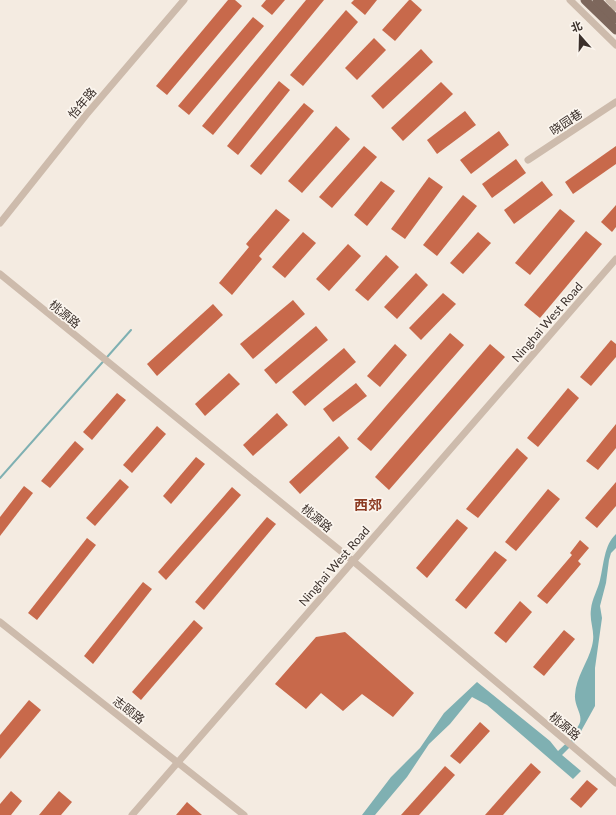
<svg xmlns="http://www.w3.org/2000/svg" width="616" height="815" font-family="Lato,'Noto Sans SC',sans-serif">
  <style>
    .water { fill: #7fb0b2 }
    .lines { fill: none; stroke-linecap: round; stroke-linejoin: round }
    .stream { stroke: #7fb0b2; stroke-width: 2 }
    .building { fill: #c8694b }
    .minor { stroke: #cdbbac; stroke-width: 7 }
    .major { stroke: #7d675c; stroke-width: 9 }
    .labels { text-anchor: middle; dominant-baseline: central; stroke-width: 3.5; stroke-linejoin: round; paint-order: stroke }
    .street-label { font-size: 12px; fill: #3b302b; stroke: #fbf5ee }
    .quarter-label { font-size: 14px; font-weight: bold; fill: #8c3b22; stroke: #fbf5ee }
  </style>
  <rect width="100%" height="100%" fill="#f4ebe1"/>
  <path class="water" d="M616,534V548L611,553L609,560L606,583L600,606L602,618L595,668V706L575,742L562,755L581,771L573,779L487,705L472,697L450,724L429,744L407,777L375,815H362L391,777L420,748L444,713L477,682L550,741L558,751L577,733L576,729C587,717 574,709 575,695C576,677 588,662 592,646C596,631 589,623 591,609C592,599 598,589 600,580C604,564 604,545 616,534Z"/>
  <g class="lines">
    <path class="stream" d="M0,478L131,330"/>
  </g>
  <g class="building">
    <path d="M228,0H235L242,6L167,95L156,86Z"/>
    <path d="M266,0H285L272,15L261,6Z"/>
    <path d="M306,0H324L213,135L202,126Z"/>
    <path d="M354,0H377L365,15L351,3Z"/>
    <path d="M409,0H411L422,10L395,41L382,30Z"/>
    <path d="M346,10L358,22L303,86L290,75Z"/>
    <path d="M253,17L264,26L189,115L178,106Z"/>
    <path d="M374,38L386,50L357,80L345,68Z"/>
    <path d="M421,49L433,62L383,109L371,96Z"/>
    <path d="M279,81L290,90L238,155L227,146Z"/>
    <path d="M441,82L453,94L403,141L391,128Z"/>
    <path d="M304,103L314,111L261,175L250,166Z"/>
    <path d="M465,111L476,125L437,154L427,140Z"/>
    <path d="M336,126L350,139L302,193L288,181Z"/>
    <path d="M499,131L509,145L471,174L460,160Z"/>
    <path d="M364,146L377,157L332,208L319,197Z"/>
    <path d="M616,146V164L573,194L565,182Z"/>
    <path d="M516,159L526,173L492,198L482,184Z"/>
    <path d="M429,177L443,187L405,239L391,229Z"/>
    <path d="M381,181L395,191L367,226L354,215Z"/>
    <path d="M542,181L553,195L514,224L504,210Z"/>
    <path d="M463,195L477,206L437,256L423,245Z"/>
    <path d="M616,205V227L612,232L601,222Z"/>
    <path d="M276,209L290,220L259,256L262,259L232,295L219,283L249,247L246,244Z"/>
    <path d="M560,209L575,221L530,275L515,263Z"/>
    <path d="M586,231L602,244L540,318L524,305Z"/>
    <path d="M303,232L316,243L285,278L272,267Z"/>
    <path d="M478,232L491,243L463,274L450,263Z"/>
    <path d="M348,244L361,256L329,291L316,279Z"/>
    <path d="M386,255L399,267L368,301L355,290Z"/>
    <path d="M416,273L428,285L397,319L384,307Z"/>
    <path d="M443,293L456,304L421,340L409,328Z"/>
    <path d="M293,300L305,314L253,359L240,344Z"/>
    <path d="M213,304L223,315L157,376L147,364Z"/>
    <path d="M316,326L328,340L276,384L264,370Z"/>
    <path d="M450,333L464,345L371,451L357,439Z"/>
    <path d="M611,340L616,344V357L591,386L580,377Z"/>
    <path d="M395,344L407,355L380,387L367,376Z"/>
    <path d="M490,344L505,357L389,490L375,477Z"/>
    <path d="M344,348L356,362L305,406L292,392Z"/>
    <path d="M229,373L240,384L205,416L195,404Z"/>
    <path d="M356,383L367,396L333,422L323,409Z"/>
    <path d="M568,388L579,398L538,447L527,438Z"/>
    <path d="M117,393L126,400L92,440L83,432Z"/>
    <path d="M277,413L288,425L253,456L243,445Z"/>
    <path d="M616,424V448L598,470L586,461Z"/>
    <path d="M157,426L166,434L132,473L123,465Z"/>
    <path d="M339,436L349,448L300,494L289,482Z"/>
    <path d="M75,441L84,449L50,488L41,481Z"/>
    <path d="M517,448L528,458L478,518L466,509Z"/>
    <path d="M196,457L205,464L171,504L163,496Z"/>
    <path d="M120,479L129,487L95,526L86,518Z"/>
    <path d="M616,482V506L597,528L585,518Z"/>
    <path d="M24,486L33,493L0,536V517Z"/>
    <path d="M232,487L241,495L166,580L158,572Z"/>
    <path d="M548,489L560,499L516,551L505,542Z"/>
    <path d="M267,517L276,524L204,610L195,602Z"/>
    <path d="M457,519L468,528L427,578L416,568Z"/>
    <path d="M87,538L96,545L37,620L28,613Z"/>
    <path d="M580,540L589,548L578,561L581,564L547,604L537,596L572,555L570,553Z"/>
    <path d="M495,551L507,560L466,609L455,600Z"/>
    <path d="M143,582L152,589L93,664L84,656Z"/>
    <path d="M520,601L532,612L506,643L494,633Z"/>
    <path d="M194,620L203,628L141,700L132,692Z"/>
    <path d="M564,630L575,639L544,676L533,667Z"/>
    <path d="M345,632L414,693L393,717L362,694L343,711L321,693L306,709L275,684L316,637Z"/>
    <path d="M29,700L41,710L0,759V735Z"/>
    <path d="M480,722L490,731L460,764L450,756Z"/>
    <path d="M531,763L541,772L503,815H485Z"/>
    <path d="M445,766L455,775L419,815H401Z"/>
    <path d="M587,780L598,789L581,808L570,799Z"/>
    <path d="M11,791L22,801L11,815H0V804Z"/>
    <path d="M59,791L72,802L61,815H39Z"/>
    <path d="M187,802L202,815H176Z"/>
  </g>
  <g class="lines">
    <g class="minor">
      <path d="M570,0L616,45"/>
      <path d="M609,0L616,7"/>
      <path d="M607,16L616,5"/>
      <path d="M528,160L616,102"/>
      <path d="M0,223L86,115L184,0"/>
      <path d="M0,274L353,561L616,783"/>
      <path d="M0,622L244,815"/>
      <path d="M132,815L616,259"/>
    </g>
    <g class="major">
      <path d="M585,0L616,30"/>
      <path d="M597,0L616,19"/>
    </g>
  </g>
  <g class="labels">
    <g class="street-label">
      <text transform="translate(82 103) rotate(-50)">怡年路</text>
      <text transform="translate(566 122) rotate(-34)">晓园巷</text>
      <text transform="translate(65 314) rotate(39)">桃源路</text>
      <text transform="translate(547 322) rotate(-49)">Ninghai West Road</text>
      <text transform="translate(317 518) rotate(39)">桃源路</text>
      <text transform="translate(334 566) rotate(-49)">Ninghai West Road</text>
      <text transform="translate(129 710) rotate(38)">志颐路</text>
      <text transform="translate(565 726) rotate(40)">桃源路</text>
    </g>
    <g class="quarter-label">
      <text x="368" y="504">西郊</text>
    </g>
  </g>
  <g transform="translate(580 36) rotate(340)" stroke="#fbf5ee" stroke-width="3" paint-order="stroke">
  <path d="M0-3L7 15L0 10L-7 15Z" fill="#3b302b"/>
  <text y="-6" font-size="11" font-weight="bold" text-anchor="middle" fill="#3b302b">北</text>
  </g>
</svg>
